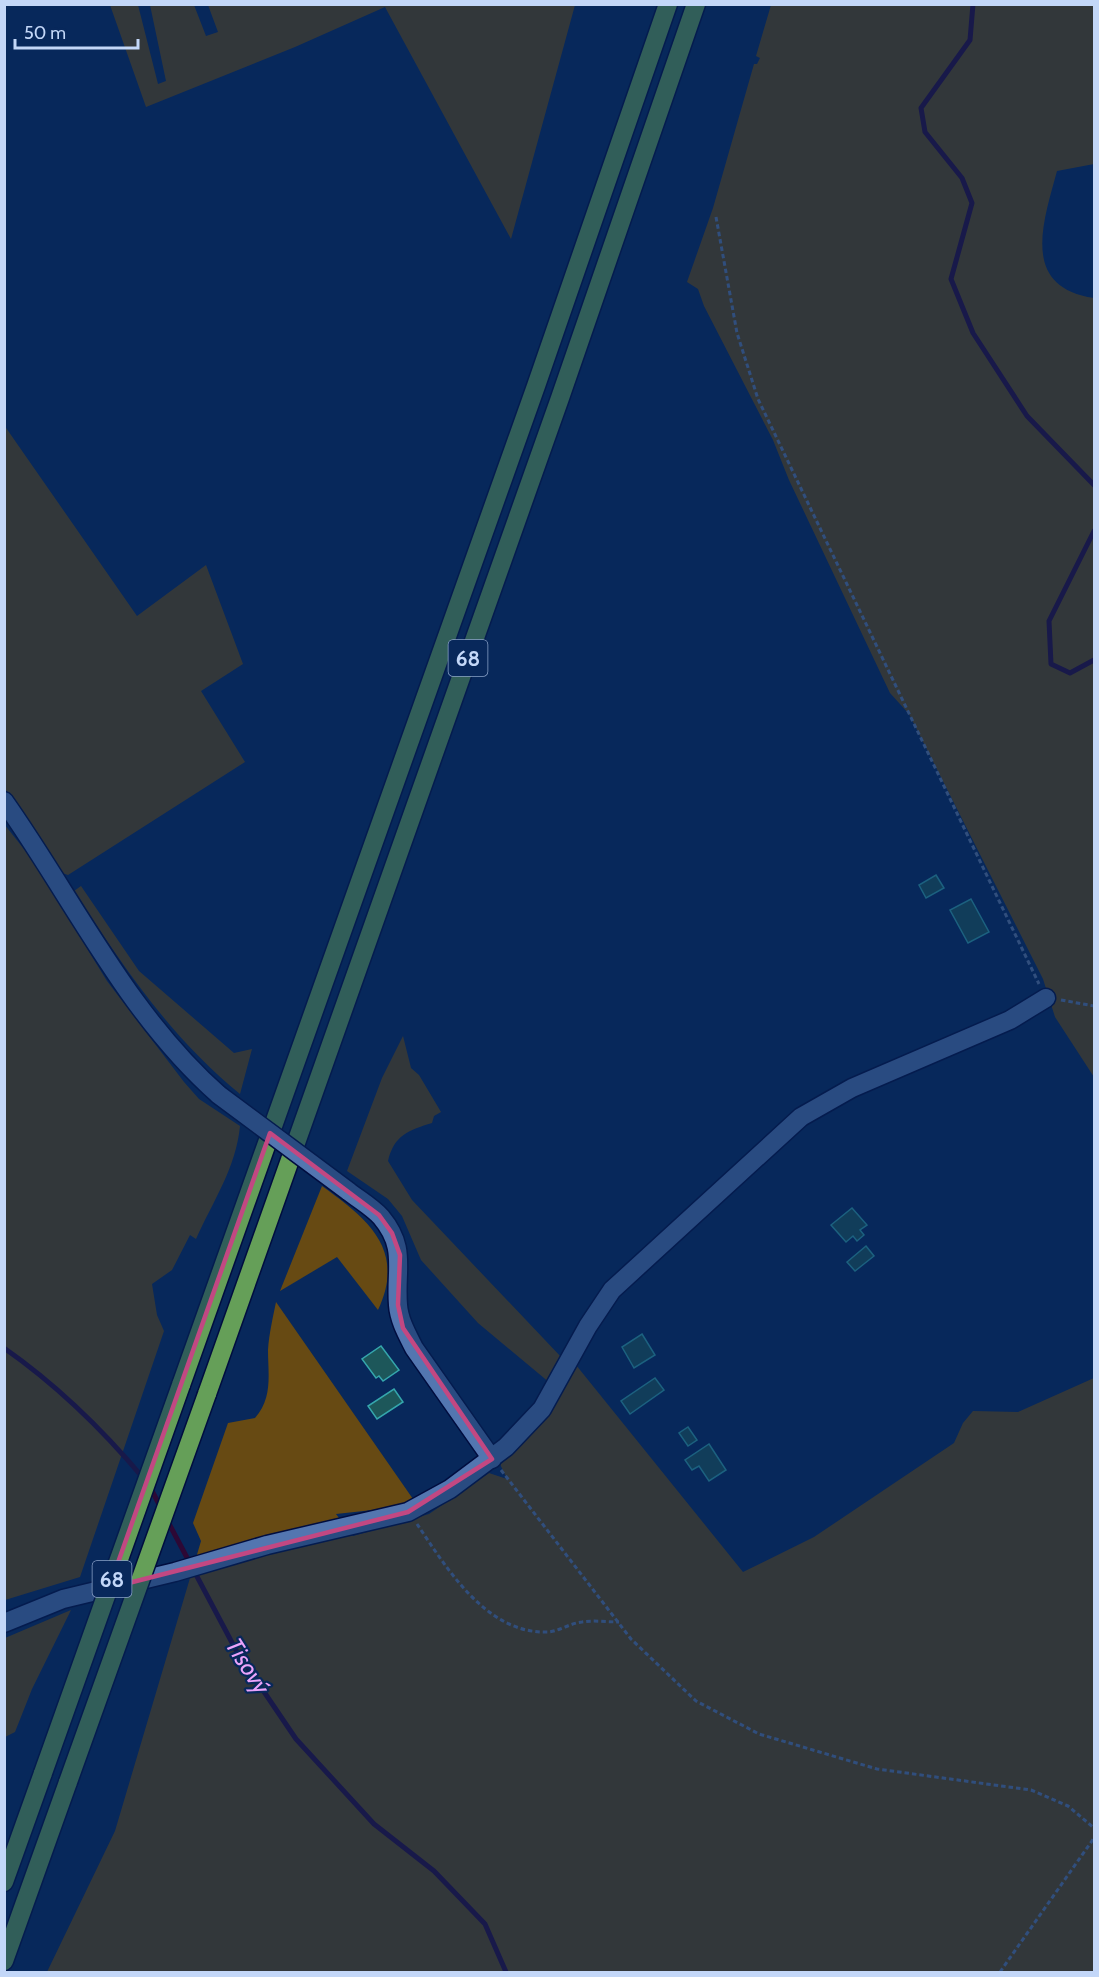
<svg xmlns="http://www.w3.org/2000/svg" width="1099" height="1977" font-family="Cabin,sans-serif">
  <style>
    .green { fill: #674a13 }
    .lines { fill: none; stroke-linecap: round; stroke-linejoin: round }
    .stream { stroke: #2d0835; stroke-width: 5 }
    .building { fill: #1d575a; stroke: #35a6ac; stroke-width: 1.5 }
    .minor-casing { stroke: #000d3f; stroke-width: 21 }
    .highway-casing { stroke: #000d3f; stroke-width: 21 }
    .path { stroke: #627da7; stroke-width: 3; stroke-dasharray: 4.5 3; stroke-linecap: butt }
    .minor { stroke: #5376b0; stroke-width: 18 }
    .highway { stroke: #659f58; stroke-width: 18 }
    .minor-bridge-casing { stroke: #000d3f; stroke-width: 21; stroke-linecap: butt }
    .highway-bridge-casing { stroke: #000d3f; stroke-width: 21; stroke-linecap: butt }
    .minor-bridge { stroke: #5376b0; stroke-width: 18 }
    .highway-bridge { stroke: #659f58; stroke-width: 18 }
    .marked { fill: none; stroke: #c24882; stroke-width: 4.5; stroke-linejoin: round }
    .labels { text-anchor: middle; dominant-baseline: central; stroke-width: 4.5; stroke-linejoin: round; paint-order: stroke }
    .shield { fill: #08285b; stroke: #8ba2c9; stroke-width: 1.5 }
    .shield-label { font-size: 21px; font-weight: bold; fill: #c3d7f8 }
    .water-label { font-size: 24px; font-style: italic; fill: #eba3fb; stroke: #08285b }
  </style>
  <rect width="100%" height="100%" fill="#08285b"/>
  <g class="green">
    <path d="M110,5H138L158,84L166,81L150,5H194L206,36L218,32L208,5H575L511,239L385,7L295,47L146,107Z"/>
    <path d="M771,5H1094V164L1057,171C1043,223 1020,287 1094,298V1077L1055,1017L1043,979L909,714L890,693L789,480L773,440L704,306L698,289L687,282L713,208L754,64H757L760,58L756,56Z"/>
    <path d="M4,425L137,616L206,565L243,664L201,691L245,762L68,875L62,873L5,789Z"/>
    <path d="M4,824L32,859L107,981L184,1082L199,1099L240,1126C236,1168 213,1201 196,1239L190,1235L172,1270L152,1284L157,1315L164,1331L80,1577L5,1600Z"/>
    <path d="M81,886L139,971L234,1053L252,1049L240,1094C170,1037 122,965 74,891Z"/>
    <path d="M403,1036L411,1068L419,1075L441,1112L434,1116L432,1123C409,1130 394,1135 388,1161L412,1200L562,1358L550,1383L478,1323L421,1260L402,1216L388,1199L347,1171L382,1078Z"/>
    <path d="M322,1186C366,1218 407,1249 378,1310L337,1257L280,1291Z"/>
    <path d="M276,1302L413,1499L391,1508L336,1514L353,1536L429,1514L489,1473L507,1479L500,1464L517,1448L576,1365L743,1572L814,1537L954,1443L963,1423L973,1411L1018,1412L1094,1378V1972H47L115,1831L201,1541L193,1523L228,1423L255,1418C273,1398 268,1374 268,1350C269,1334 273,1317 276,1302Z"/>
    <path d="M71,1610L32,1689L15,1732L5,1737V1638Z"/>
  </g>
  <g class="lines">
    <g class="stream">
      <path d="M973,4L970,40L921,108L925,132L962,178L972,203L951,279L973,333L1027,416L1094,485"/>
      <path d="M1094,531L1049,621L1051,664L1070,673L1094,660"/>
      <path d="M4,1348C57,1385 103,1430 144,1479"/>
      <path d="M150,1487L161,1508"/>
      <path d="M166,1518L237,1652L296,1739L374,1824L434,1871L485,1924L506,1972"/>
    </g>
  </g>
  <g class="building">
    <path d="M936,875L944,888L926,898L919,885Z"/>
    <path d="M971,899L989,932L968,943L950,910Z"/>
    <path d="M852,1208L867,1225L860,1230L864,1235L857,1241L853,1236L846,1242L831,1225Z"/>
    <path d="M866,1246L874,1256L855,1271L847,1262Z"/>
    <path d="M642,1334L655,1355L634,1368L622,1347Z"/>
    <path d="M381,1346L399,1370L383,1381L379,1376L376,1378L362,1359Z"/>
    <path d="M655,1378L664,1390L630,1414L621,1401Z"/>
    <path d="M394,1389L403,1402L377,1419L368,1406Z"/>
    <path d="M688,1427L697,1440L688,1446L679,1433Z"/>
    <path d="M709,1444L726,1470L709,1481L699,1466L692,1470L685,1460Z"/>
  </g>
  <g class="lines">
    <g class="minor-casing">
      <g id="minor">
        <path d="M4,801C74,900 127,1014 219,1095"/>
        <path d="M348,1191C358,1199 372,1207 381,1217C407,1248 395,1269 398,1305C399,1320 407,1334 414,1348L492,1459"/>
        <path d="M4,1623L63,1599L175,1572L267,1545L408,1512L450,1489L506,1447L542,1409L588,1326L612,1290L801,1117L852,1088L1010,1020L1046,998"/>
      </g>
    </g>
    <g class="highway-casing">
      <g id="highway">
        <path d="M181,1385L536,386L668,4"/>
        <path d="M207,1394L560,398L696,4"/>
        <path d="M4,1882L43,1773"/>
        <path d="M4,1961L68,1782"/>
      </g>
    </g>
    <g class="path">
      <path d="M716,217L737,333L758,399L1039,984"/>
      <path d="M1061,1000L1094,1006"/>
      <path d="M501,1470L631,1639L696,1701L759,1734L877,1769L1031,1790L1068,1806L1094,1828"/>
      <path d="M417,1524C446,1567 486,1634 547,1632C558,1632 570,1623 582,1622C594,1620 607,1622 619,1622"/>
      <path d="M1000,1972L1094,1838"/>
    </g>
    <use href="#minor" class="minor"/>
    <use href="#highway" class="highway"/>
    <g class="minor-bridge-casing">
      <path id="minor-bridge" d="M219,1095L348,1191"/>
    </g>
    <g class="highway-bridge-casing">
      <g id="highway-bridge">
        <path d="M43,1773L181,1385"/>
        <path d="M68,1782L207,1394"/>
      </g>
    </g>
    <use href="#minor-bridge" class="minor-bridge"/>
    <use href="#highway-bridge" class="highway-bridge"/>
  </g>
  <path d="M0 0H1099V1977H0ZM270,1133L379,1215L392,1233L400,1255L398,1305L403,1328L492,1459L408,1512L109,1588Z" fill="#08285b" fill-opacity=".55" fill-rule="evenodd"/>
  <path class="marked" d="M270,1133L379,1215L392,1233L400,1255L398,1305L403,1328L492,1459L408,1512L109,1588Z"/>
  <g class="labels">
    <g class="shield">
      <rect x="448.5" y="640" width="39" height="36" rx="4.5"/>
      <rect x="92.5" y="1561" width="39" height="36" rx="4.5"/>
    </g>
    <g class="shield-label">
      <text x="468" y="658">68</text>
      <text x="112" y="1579">68</text>
    </g>
    <g class="water-label">
      <text transform="translate(248 1666) rotate(58)">Tisový</text>
    </g>
  </g>
  <rect width="1099" height="1977" fill="none" stroke="#c3d7f8" stroke-width="12"/>
  <path d="M15 39v9h123v-9" fill="none" stroke="#c3d7f8" stroke-width="3"/>
  <text x="24" y="39" font-size="18" fill="#c3d7f8" stroke="#08285b" stroke-width="4.5" paint-order="stroke">50 m</text>
</svg>
